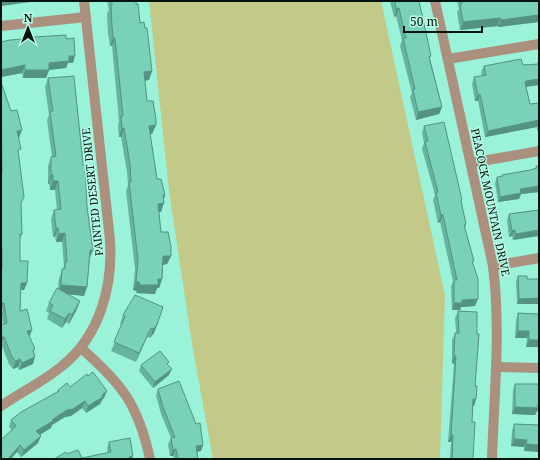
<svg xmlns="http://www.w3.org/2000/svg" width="540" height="460" font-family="'Noto Serif',serif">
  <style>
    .grass { fill: #c2c989 }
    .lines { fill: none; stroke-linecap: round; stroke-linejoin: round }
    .street { stroke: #ac907e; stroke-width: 10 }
    .wall { fill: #67b49e }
    .shaded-wall { fill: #549281 }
    .building { fill: #78d1b8; stroke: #549281 }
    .labels { text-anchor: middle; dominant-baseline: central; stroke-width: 3; stroke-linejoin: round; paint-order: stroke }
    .street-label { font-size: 11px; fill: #00130c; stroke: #b7fce7 }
  </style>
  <rect width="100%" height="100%" fill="#9af3d9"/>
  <path class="grass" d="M149,1H381L445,295L440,459H213L192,344L169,191Z"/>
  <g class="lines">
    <g class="street">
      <path d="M435,1L493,266C501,330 494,395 492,459"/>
      <path d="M1,26L86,17"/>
      <path d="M448,59L539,44"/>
      <path d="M471,163L539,151"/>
      <path d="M493,266L539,258"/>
      <path d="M81,348C122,384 138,404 150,459"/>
      <path d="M496,367L539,368"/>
      <path d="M1,406C21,392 43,382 62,366C100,336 113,286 110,240L84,1"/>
    </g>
  </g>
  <g class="wall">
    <path d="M107,1H136L152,71L149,80L144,81L147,101L156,125L152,134H150L157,179L165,195L161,212H159L161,232L171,256L167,264L163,265L162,279L159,288H157L155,294L136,293L137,291L133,290L135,269L126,191L128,185L127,172L121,137H119L118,125L119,121L112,46H110L108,34L107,14L109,10Z"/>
    <path d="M390,1H419L430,59L442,107L439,114L416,120L410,97L412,93L400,46L402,40L396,16L394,17Z"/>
    <path d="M457,1H539V22L498,27V26L460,30L457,12L459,9Z"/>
    <path d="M34,37L66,39L73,63H68L66,68L49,70L46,78H23L22,73L1,77V42L33,39Z"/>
    <path d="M539,59V85L526,87L530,104L539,103V130H537V127L485,137L478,101H475L472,84L474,77L482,76L481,72L484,66L523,65L537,64Z"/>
    <path d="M48,78L90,258L87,287L84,296L68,294L77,309L69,324L66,322L62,328L47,319L49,313L46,311L49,303L58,289L59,278L64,266L62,242H56L55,236L53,237L51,219L54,210H57L55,190H50L49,184H48V166L51,157H52L47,120L49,115L45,87Z"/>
    <path d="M1,82L19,138H18L22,234L20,239V261L27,283L24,290H21L20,311L29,336L34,352L33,364L19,370L18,367L13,369L9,364L1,344V325L3,324L1,310Z"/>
    <path d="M424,126L461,203L466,224L465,228L473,263L475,306L461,307L460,310H452L451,287L453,281L440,222L438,223L433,200L435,195L422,149L424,143L422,133Z"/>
    <path d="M536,166H539V192L521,194L519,199L498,202L495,183L497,177H502V175L530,170L535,169Z"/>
    <path d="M539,210L513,240L512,236L509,237L507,220L509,214Z"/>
    <path d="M518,276L527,279L538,304H517L516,282Z"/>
    <path d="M163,307L154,333L150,338L147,337L136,362L111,351L122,325L120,324L123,315Z"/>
    <path d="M458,311L475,386L476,399L474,406H473L472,422L473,459H450L451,442H448L454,364L452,363V340L455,333H456L455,318Z"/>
    <path d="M518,313L539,314V347H526L527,338H515L516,320Z"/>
    <path d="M141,365L169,375L153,388L139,371Z"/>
    <path d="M515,384L537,411L535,415L512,414L513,390Z"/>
    <path d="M70,387L104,398L102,400L100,404L86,413L82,408L71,416L65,417L52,425L51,428L40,435L38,443L21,457L17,452L12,430L9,427L11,420L57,392L58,390Z"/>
    <path d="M158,389L203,445L201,451L197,452L198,459H174L173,456H170L168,444L171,438L161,414L156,395Z"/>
    <path d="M514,424L539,425L524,451V447L511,446L512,431Z"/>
    <path d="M109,442L132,459H54L67,454L82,458L108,453L107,448Z"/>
  </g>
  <g class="shaded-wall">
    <path d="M3,1H38L1,6Z"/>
    <path d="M399,8L396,16L394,17L396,9Z"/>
    <path d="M539,15V22L498,27L501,20Z"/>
    <path d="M500,18L498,26L460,30L463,22Z"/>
    <path d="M113,38H115L112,46H110Z"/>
    <path d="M69,56H75L73,63H68L66,68L47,70H49L46,78H23L25,70Z"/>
    <path d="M25,65L22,73L1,77V70Z"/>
    <path d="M152,71L149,80L140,81L144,72Z"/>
    <path d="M539,79V85L524,87L526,81Z"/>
    <path d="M480,94L478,101H475L478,95Z"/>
    <path d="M442,107L439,114L416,120L418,112Z"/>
    <path d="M539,120L537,127L485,137L488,131Z"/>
    <path d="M539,124V130H537Z"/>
    <path d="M156,125L152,134H146L149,126Z"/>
    <path d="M122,128H124L121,137H119Z"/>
    <path d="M22,130L19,138L14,139L17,131Z"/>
    <path d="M51,175H53L49,184H48Z"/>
    <path d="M53,181H58L55,190H50Z"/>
    <path d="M539,186V192L521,194L519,199L498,202L500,197L520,189Z"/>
    <path d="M163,195H165L162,203H164L161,212H155L158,204Z"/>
    <path d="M441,215H443L440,222L438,223Z"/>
    <path d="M56,228H58L55,236L53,237Z"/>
    <path d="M515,230L512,236L509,237L512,231Z"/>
    <path d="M539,230V236L513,240L515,234Z"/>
    <path d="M65,233L62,242H56L59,234Z"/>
    <path d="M90,250H93L90,258Z"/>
    <path d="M163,256H171L167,264L160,265Z"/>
    <path d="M158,279H162L159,288H157L155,294L136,293L137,291L133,290L136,282Z"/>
    <path d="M21,283H27L24,290H19Z"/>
    <path d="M61,285L87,287L84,296L58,293Z"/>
    <path d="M539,294V300L538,304H517L519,299Z"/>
    <path d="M478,299L475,306L461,307L460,310H452L454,303L462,300Z"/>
    <path d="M80,301L77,309L69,324L72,315Z"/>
    <path d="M1,303H4L1,310Z"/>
    <path d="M69,313L66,322L62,328L65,319Z"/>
    <path d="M157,325L154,333L150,338L153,329Z"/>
    <path d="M151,328L147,337L136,362L139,353Z"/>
    <path d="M32,330L29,338L27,331Z"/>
    <path d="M518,331H529L527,338H515Z"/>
    <path d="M1,337H4L1,344Z"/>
    <path d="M529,340H539V347H526Z"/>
    <path d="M454,356H456L454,364L452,363Z"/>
    <path d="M35,357L33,364L19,370L22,363Z"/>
    <path d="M20,359L18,367L13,369L16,361Z"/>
    <path d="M172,369L169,375L153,388L155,382Z"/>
    <path d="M107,391L104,398L102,400L100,404L86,413L88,406Z"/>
    <path d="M473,399H476L474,406H470Z"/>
    <path d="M85,401L82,408L71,416L65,417L52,425L51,428L34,438L36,431L67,410Z"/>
    <path d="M538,404H539V411H537L535,415L512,414L515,407Z"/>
    <path d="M451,435H453L451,442H448Z"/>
    <path d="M41,436L38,443L21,457L24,450Z"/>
    <path d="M514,439L527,440L524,447L511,446Z"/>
    <path d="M526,444L539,445V452L524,451Z"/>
    <path d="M20,445L17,452L11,459H8Z"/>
    <path d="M203,445L201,451L194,452L196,446Z"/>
    <path d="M176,449L173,456H170L173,450Z"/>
    <path d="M133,456L132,459H128L129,457Z"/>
  </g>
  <g class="building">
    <path d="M112,1H136V4H138L140,23L144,22L145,28H147L152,71L144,72L147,101H153L156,119V125L149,126L157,179H161L165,195H163L164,203L158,204L161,232H168L171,247V256H163L162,279H158V285H139L140,282H136L138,260L129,182H131L130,164L124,128H122L121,116H123L115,38H113L112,26L111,5H112Z"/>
    <path d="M395,1H419L431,56L429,57L442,107L418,112L413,90L415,89L403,38H406L399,8L396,9Z"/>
    <path d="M461,1H539V15L501,20L500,18L463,22L460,4H462Z"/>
    <path d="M66,35V39L74,38L75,56H69V61L49,63V70H25V65L1,70V42L10,40L34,38V37Z"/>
    <path d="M521,59L523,65L539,64V79L526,81L525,83L530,104L539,103V120L488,131L480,94L478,95L474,77L486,75L484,66Z"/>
    <path d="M74,76L82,154L83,165H85L87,207L93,250H90L87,287L61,285L62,269H65V262H67L65,233L59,234L58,228H56L54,210L61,209L58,181H53V175H51V157L56,156L50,112L53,111L48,78Z"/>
    <path d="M1,82L11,111L17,110L22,130L17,131L21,149L18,150L24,197L21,203L22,234H20V261H28L27,283H21L20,311L27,309L32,330L27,331L35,349L33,350L35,357L22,363L20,359L16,361L12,357L4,337H1V325L7,323L4,303H1V270H2V249H1V173H2Z"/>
    <path d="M444,122L462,200L461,201L466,224L464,225L474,261H472L478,279V299L462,300V303H454V280H457L443,215H441L436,193L438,192L425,142L428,141L424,126Z"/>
    <path d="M536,166H539V186L520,189L521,193L500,197L497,177L503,176L502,175L530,170L537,168Z"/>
    <path d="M539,210V230L515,234V230L512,231L509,214Z"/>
    <path d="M518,276H527V279H539V298L519,299Z"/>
    <path d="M57,288L80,301L72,315L69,313L65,319L50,311L53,305L49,303Z"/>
    <path d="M135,295L163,307L157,325L153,329L151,328L139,353L114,342L125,316L123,315Z"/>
    <path d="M458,311L477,312V334H479L475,386H477L476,399H473L472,422H475L473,459H452L453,435H451L456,356H454L455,333H459Z"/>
    <path d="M518,313L539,314V340H529V331H518Z"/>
    <path d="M160,351L169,362L167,364L172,369L155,382L141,365Z"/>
    <path d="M93,372L107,391L102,395L103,397L88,406L85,401L73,409L67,410L52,420L53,421L36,431L41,436L24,450L20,445L8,459H1V440L16,426L11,420L21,412L59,391L58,390L67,383L70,387L87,374L88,376Z"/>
    <path d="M179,381L196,424L200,423L203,445L196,446L198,459H178L176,449L173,450L171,438L175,437L163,407L158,389Z"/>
    <path d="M515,384H539V404H538V408L515,407Z"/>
    <path d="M514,424L539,425V445L526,444L527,440L514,439Z"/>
    <path d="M130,438L133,456L129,457V459H54L66,452L67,454L78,450L82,458L111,452L109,442Z"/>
  </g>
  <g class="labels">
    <g class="street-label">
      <text transform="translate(92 192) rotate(-96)">PAINTED DESERT DRIVE</text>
      <text transform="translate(491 202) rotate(78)">PEACOCK MOUNTAIN DRIVE</text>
    </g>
  </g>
  <rect width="540" height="460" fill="none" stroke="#00130c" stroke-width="4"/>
  <g transform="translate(28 28)" stroke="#b7fce7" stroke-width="3" paint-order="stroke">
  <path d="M0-3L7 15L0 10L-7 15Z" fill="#00130c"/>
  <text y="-6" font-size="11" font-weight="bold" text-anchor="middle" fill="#00130c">N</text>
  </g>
  <path d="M404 26v6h78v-6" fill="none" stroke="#00130c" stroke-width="2"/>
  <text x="410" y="26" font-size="12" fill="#00130c" stroke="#b7fce7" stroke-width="3" paint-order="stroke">50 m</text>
</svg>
